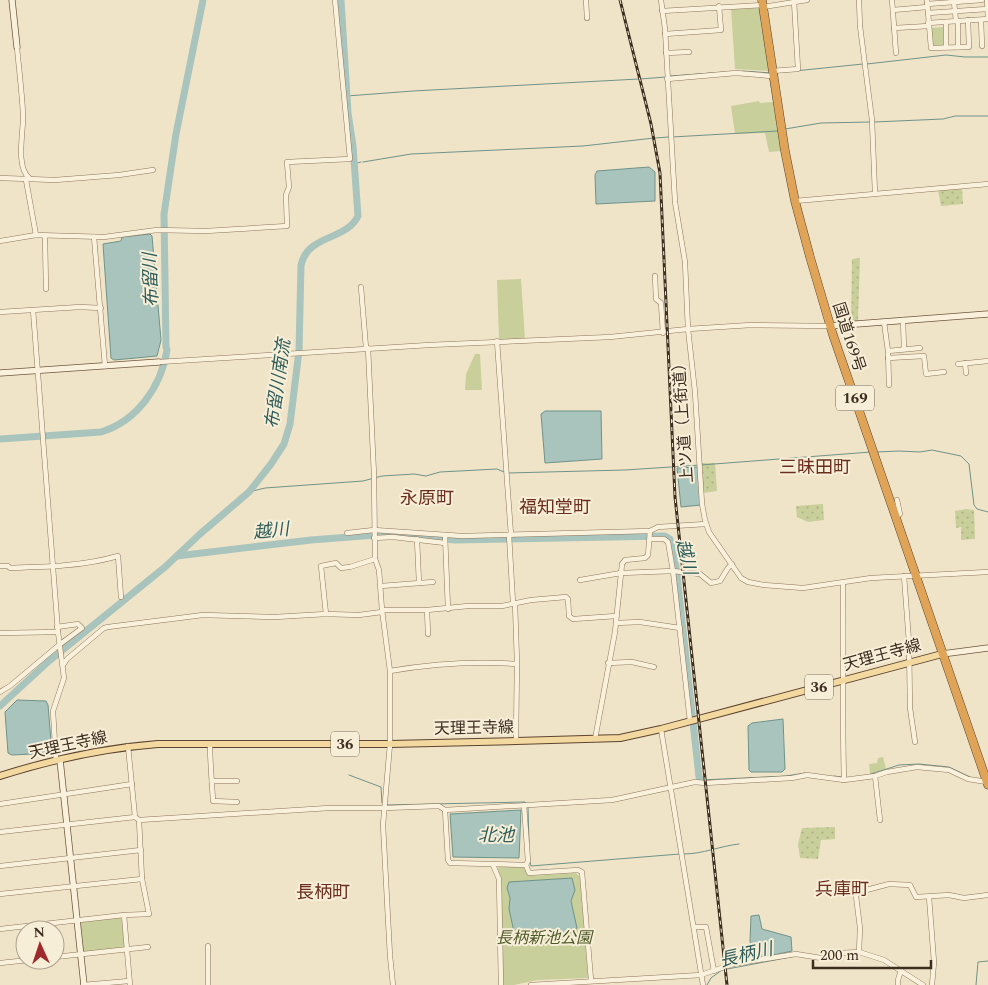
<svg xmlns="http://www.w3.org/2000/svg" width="988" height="985" font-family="Spectral,'Noto Sans JP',serif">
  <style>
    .grass { fill: url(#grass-dots) }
    .green { fill: #c9cf9b }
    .water { fill: #a9c4bc; stroke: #6f938a }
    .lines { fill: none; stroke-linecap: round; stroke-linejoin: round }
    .stream { stroke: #6f938a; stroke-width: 1 }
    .river { stroke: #a9c4bc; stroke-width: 7 }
    .street-casing { stroke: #8d765c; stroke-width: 5.5 }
    .secondary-casing { stroke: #6f573f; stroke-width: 7 }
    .primary-casing { stroke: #5b4430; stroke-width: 8 }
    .highway-casing { stroke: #5b4430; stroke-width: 9 }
    .street { stroke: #faf1dc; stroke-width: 4.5 }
    .secondary { stroke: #faf1dc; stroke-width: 5.5 }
    .primary { stroke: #f3d9a0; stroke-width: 6 }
    .highway { stroke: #e0a458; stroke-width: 8 }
    .rail-casing { stroke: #3d2e20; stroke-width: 3 }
    .rail { stroke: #f7eed8; stroke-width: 1; stroke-dasharray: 4; stroke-linecap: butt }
    .labels { text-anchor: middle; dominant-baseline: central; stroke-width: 4; stroke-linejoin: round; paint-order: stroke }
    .shield { fill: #f7eed8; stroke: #756857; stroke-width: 1 }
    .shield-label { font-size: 15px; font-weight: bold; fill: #3d2e20 }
    .street-label { font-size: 16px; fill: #3d2e20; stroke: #f7eed8 }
    .park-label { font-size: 16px; font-style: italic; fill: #4d5a26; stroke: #f7eed8 }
    .water-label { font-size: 18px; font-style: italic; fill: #2f5d5a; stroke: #f7eed8 }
    .neighbourhood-label { font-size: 18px; fill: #6b2e1e; stroke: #f7eed8 }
  </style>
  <defs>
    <pattern id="grass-dots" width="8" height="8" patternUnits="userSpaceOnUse" patternTransform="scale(1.25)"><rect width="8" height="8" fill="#c9cf9b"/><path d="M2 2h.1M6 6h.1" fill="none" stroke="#aeb285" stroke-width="1.8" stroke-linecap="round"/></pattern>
  </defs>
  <rect width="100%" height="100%" fill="#f0e4c8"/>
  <g class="grass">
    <path d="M962,188L963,204L941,206L938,190Z"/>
    <path d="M860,258L858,321L851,322L852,259Z"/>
    <path d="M702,463H715L717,491L703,493Z"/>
    <path d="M823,504L824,520L808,522L797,517L796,506Z"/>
    <path d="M966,509L974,510L975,539L961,540V527L956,528L955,511Z"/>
    <path d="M835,827V839L821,840L818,859L800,858L798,844L802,828Z"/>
  </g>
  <g class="green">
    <path d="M761,8L769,71L735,69L731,9Z"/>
    <path d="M944,27L945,46L933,47L930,28Z"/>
    <path d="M759,101L760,103L773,102L782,151L769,152L765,133L735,134L731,106Z"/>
    <path d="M521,279L525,339L499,340L497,280Z"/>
    <path d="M475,354H480L482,390H465L466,374Z"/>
    <path d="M883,757L886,769L870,774L869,764L877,763L878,758Z"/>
    <path d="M499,866L523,867L529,876L576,873L580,877L588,978L538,980L514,985H503L502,910L498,868Z"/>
    <path d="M121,916L125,946L124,949L88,953L83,950L79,921Z"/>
  </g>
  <g class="water">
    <path d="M649,167L655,172V201L596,204L595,175L597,171Z"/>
    <path d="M150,234L152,236L161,340L157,356L114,360L111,358L103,244L121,241L122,237Z"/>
    <path d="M545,411H601L602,459L545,463L541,414Z"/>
    <path d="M698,467L701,505L681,507L677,468Z"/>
    <path d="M17,700L46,701L48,705L52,753L12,755L8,753L5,712Z"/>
    <path d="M783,719L785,769L782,772H751L749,770L748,726L752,723Z"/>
    <path d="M521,810L519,858L453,857L450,814Z"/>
    <path d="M572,878L575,890L571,901L577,928L566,935C559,934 552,932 546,932C533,932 525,937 514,932L509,909L510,898L507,888L509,882Z"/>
    <path d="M759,915L762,929L791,937L792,951L754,959L752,957L750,941L751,916Z"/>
  </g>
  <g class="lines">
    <g class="stream">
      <path d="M867,64L946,55L965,57H988"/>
      <path d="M743,71L771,73"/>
      <path d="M775,73L863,64"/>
      <path d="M670,76L726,72"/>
      <path d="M640,79L666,77"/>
      <path d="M770,79L775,109"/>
      <path d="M347,96L413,91L639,79"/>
      <path d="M874,122L943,119L955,116H988"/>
      <path d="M785,129L821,123L871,122"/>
      <path d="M672,137L778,131"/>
      <path d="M655,138L669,137"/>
      <path d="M363,162L411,154L583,146L654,138"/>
      <path d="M354,164L361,162"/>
      <path d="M877,452L899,451L920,452L932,450L961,456L969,464L974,505L977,509L988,512"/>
      <path d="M508,473L625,470L701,465L871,452"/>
      <path d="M249,492L265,488L363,481L382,476L414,474L426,476L440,472L497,469L504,472"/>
      <path d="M871,774L899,765L919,764L949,767L970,777"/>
      <path d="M349,775L381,787L382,803"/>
      <path d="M834,776L842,777"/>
      <path d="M701,780L786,776L805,773"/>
      <path d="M386,805L525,802L526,803"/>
      <path d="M528,807L529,843"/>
      <path d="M684,854C703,854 720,846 739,844"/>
      <path d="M530,862L531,866L680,854"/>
      <path d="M707,985L711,978L722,970L796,956"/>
      <path d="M976,985L978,962L988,961"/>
    </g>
    <g class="river">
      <path d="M0,439L101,432C137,421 161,387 167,350L166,347L164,214L176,134L203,0"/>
      <path d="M177,556L311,540L376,535L417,536L455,540L665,536L670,539L676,567L699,777L701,780"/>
      <path d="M0,706L49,661L165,567L200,534L249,492L271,464L284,444L290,424L299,351L301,265C308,234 346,241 358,216L353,146L348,113L341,0"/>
    </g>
    <g class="street-casing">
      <g id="street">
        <path d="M586,0L587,18"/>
        <path d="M661,0L665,29L675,202L685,262L688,329L695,392L702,504L705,520L709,532L741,578L748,582L764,585L803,588L871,578L988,572"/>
        <path d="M859,0L860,26L872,120L875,193"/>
        <path d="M892,0L896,53"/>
        <path d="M927,0L931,48L969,47L968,20"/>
        <path d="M954,2L956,21"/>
        <path d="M927,4L982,0"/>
        <path d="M763,7L807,0"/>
        <path d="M893,10L927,7"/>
        <path d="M662,11L763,5"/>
        <path d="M928,13L987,9"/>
        <path d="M981,20L982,46"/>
        <path d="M958,21V47"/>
        <path d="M946,22V47"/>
        <path d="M928,23L988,19L987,0"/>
        <path d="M894,28L929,26"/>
        <path d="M665,34L721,30L719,6"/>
        <path d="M17,47C19,70 22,92 23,114C24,131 15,165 29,178"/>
        <path d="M666,53L689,52"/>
        <path d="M772,71L798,69L794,1"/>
        <path d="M667,79L736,73L772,76"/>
        <path d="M0,178L55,180L119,175L153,170"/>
        <path d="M29,178L26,180L36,235"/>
        <path d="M795,201L988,184"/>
        <path d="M45,237L46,289"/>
        <path d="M94,237L105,366"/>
        <path d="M0,241L36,235L104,237L157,230L206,231L287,226L286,195L289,187L287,162L350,159L335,0"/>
        <path d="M655,276L656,299L661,303L663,333"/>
        <path d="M361,287L366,348"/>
        <path d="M33,310L58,632L64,678L53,711L56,761"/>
        <path d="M0,312L80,307L101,308"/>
        <path d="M903,320L904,349"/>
        <path d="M884,322L888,351L889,385"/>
        <path d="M497,341L511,535"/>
        <path d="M368,348L374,475L375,559L379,570L382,610L390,671V744L383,825L390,956L393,985"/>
        <path d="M888,351L920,348"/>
        <path d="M888,358L924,356L926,374L944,372"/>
        <path d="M159,362L429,345L610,337L688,329L751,325L830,326"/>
        <path d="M965,363L966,373"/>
        <path d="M958,364L988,361"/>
        <path d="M896,518L900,514L897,500"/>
        <path d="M347,533L374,530L462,536L650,531L658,527L706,524"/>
        <path d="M445,535L448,609"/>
        <path d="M509,535L513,603"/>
        <path d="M374,538L393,537L445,543"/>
        <path d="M417,539L419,583"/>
        <path d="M650,539H664L668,542L673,571L690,721"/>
        <path d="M0,566H8L10,568C46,567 84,566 118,556L121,597"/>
        <path d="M621,573L673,571L700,574L711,583L720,581L728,568L732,564"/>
        <path d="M904,576L909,642L910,708L915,742"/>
        <path d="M580,580L621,573"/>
        <path d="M843,583C844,649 842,714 844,780"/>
        <path d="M381,586L433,582"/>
        <path d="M515,603L517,662L516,741"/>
        <path d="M382,610H427L468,606H502L531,600L566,597L568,599L569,616L573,619L616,616"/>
        <path d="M427,610L428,634"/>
        <path d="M326,614L321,566L336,563L341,568L350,567L375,559"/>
        <path d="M616,623L640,622L680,628"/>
        <path d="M0,633L58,632"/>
        <path d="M608,663L632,662L654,667"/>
        <path d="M63,665L67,659L104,628L108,627L203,615L275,617L326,614L359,615L382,612"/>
        <path d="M390,671C432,664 474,661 516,664"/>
        <path d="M0,692L10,686L59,645L82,628L78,624L57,627"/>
        <path d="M661,729L703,985"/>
        <path d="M595,739L615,632L622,564L625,560L645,558L648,555L650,531"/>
        <path d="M210,744C210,763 212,782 213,801L237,802"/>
        <path d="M875,776L880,820"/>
        <path d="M212,781H237"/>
        <path d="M0,804L132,784"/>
        <path d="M524,805L528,861L526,865L529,873L578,870L582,872L591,980"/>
        <path d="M445,810L448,860L450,863L526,865"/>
        <path d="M139,820L329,808H385L439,806L445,810L612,800L695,782L705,783L792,778L807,775L844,780L875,776L887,772L917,767L949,770L968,779L987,782"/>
        <path d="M0,832L135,817"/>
        <path d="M493,865L499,879L501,985"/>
        <path d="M0,866L141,850"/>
        <path d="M0,894L142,879"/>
        <path d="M929,897L934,962L932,985"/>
        <path d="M124,915L130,985"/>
        <path d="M694,927H706L714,971"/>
        <path d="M0,929L124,915L149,914L142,879L139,820L135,817L128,746"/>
        <path d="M208,946V985"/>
        <path d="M859,952L860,928L856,896L859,892L889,884L910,885L916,897L949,895L964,898L988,895"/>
        <path d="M55,957L148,947"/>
        <path d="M0,963L29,960"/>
        <path d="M83,985L129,981"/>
        <path d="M531,985L701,975L733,964L796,954L821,958L840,953L859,952L884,960L923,985"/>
        <path d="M898,985V980L901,970"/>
      </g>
    </g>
    <g class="secondary-casing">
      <g id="secondary">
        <path d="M12,0L17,47"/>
        <path d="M830,326L988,314"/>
        <path d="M0,373L159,362"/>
        <path d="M942,654L988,648"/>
        <path d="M60,760L84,985"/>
      </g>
    </g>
    <g class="primary-casing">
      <path id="primary" d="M0,776C50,760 106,748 158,744H390L516,741L620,738L661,729L942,654"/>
    </g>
    <g class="highway-casing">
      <path id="highway" d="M762,0L785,151L795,201L810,257L833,335L988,785"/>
    </g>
    <use href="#street" class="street"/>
    <use href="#secondary" class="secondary"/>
    <use href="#primary" class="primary"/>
    <use href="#highway" class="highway"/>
    <g class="rail-casing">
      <path id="rail" d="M620,0L651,124L660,173L675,497L727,985"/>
    </g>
    <use href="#rail" class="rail"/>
  </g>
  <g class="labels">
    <g class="shield">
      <rect x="836" y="385.5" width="38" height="25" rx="4"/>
      <rect x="805" y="674.5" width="28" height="25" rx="4"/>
      <rect x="331" y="731.5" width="28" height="25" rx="4"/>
    </g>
    <g class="shield-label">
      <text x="855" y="398">169</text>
      <text x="819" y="687">36</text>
      <text x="345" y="744">36</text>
    </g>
    <g class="street-label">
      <text transform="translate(849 337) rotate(72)">国道169号</text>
      <text transform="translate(683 419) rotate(-94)">上ツ道（上街道）</text>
      <text transform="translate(882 655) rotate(-15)">天理王寺線</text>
      <text transform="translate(474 728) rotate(-1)">天理王寺線</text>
      <text transform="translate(68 745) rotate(-12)">天理王寺線</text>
    </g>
    <g class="park-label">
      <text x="544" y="938">長柄新池公園</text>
    </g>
    <g class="water-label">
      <text transform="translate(151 280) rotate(-92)">布留川</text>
      <text transform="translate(278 384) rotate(-82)">布留川南流</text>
      <text transform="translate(271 531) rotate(-6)">越川</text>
      <text transform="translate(686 557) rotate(76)">越川</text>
      <text x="496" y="835">北池</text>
      <text transform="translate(746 955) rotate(-13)">長柄川</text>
    </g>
    <g class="neighbourhood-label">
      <text x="815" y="467">三昧田町</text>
      <text x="427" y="498">永原町</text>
      <text x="555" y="507">福知堂町</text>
      <text x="842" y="889">兵庫町</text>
      <text x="323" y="892">長柄町</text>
    </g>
  </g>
  <g transform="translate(40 945) rotate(357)"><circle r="24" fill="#f7eed8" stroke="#ada18e"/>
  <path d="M0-4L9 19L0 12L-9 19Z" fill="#9e2a2b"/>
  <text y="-8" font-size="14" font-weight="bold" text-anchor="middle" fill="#3d2e20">N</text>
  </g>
  <path d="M813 960v8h118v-8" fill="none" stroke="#3d2e20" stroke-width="2.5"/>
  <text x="820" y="960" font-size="15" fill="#3d2e20" stroke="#f7eed8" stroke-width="4" paint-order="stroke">200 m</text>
</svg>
